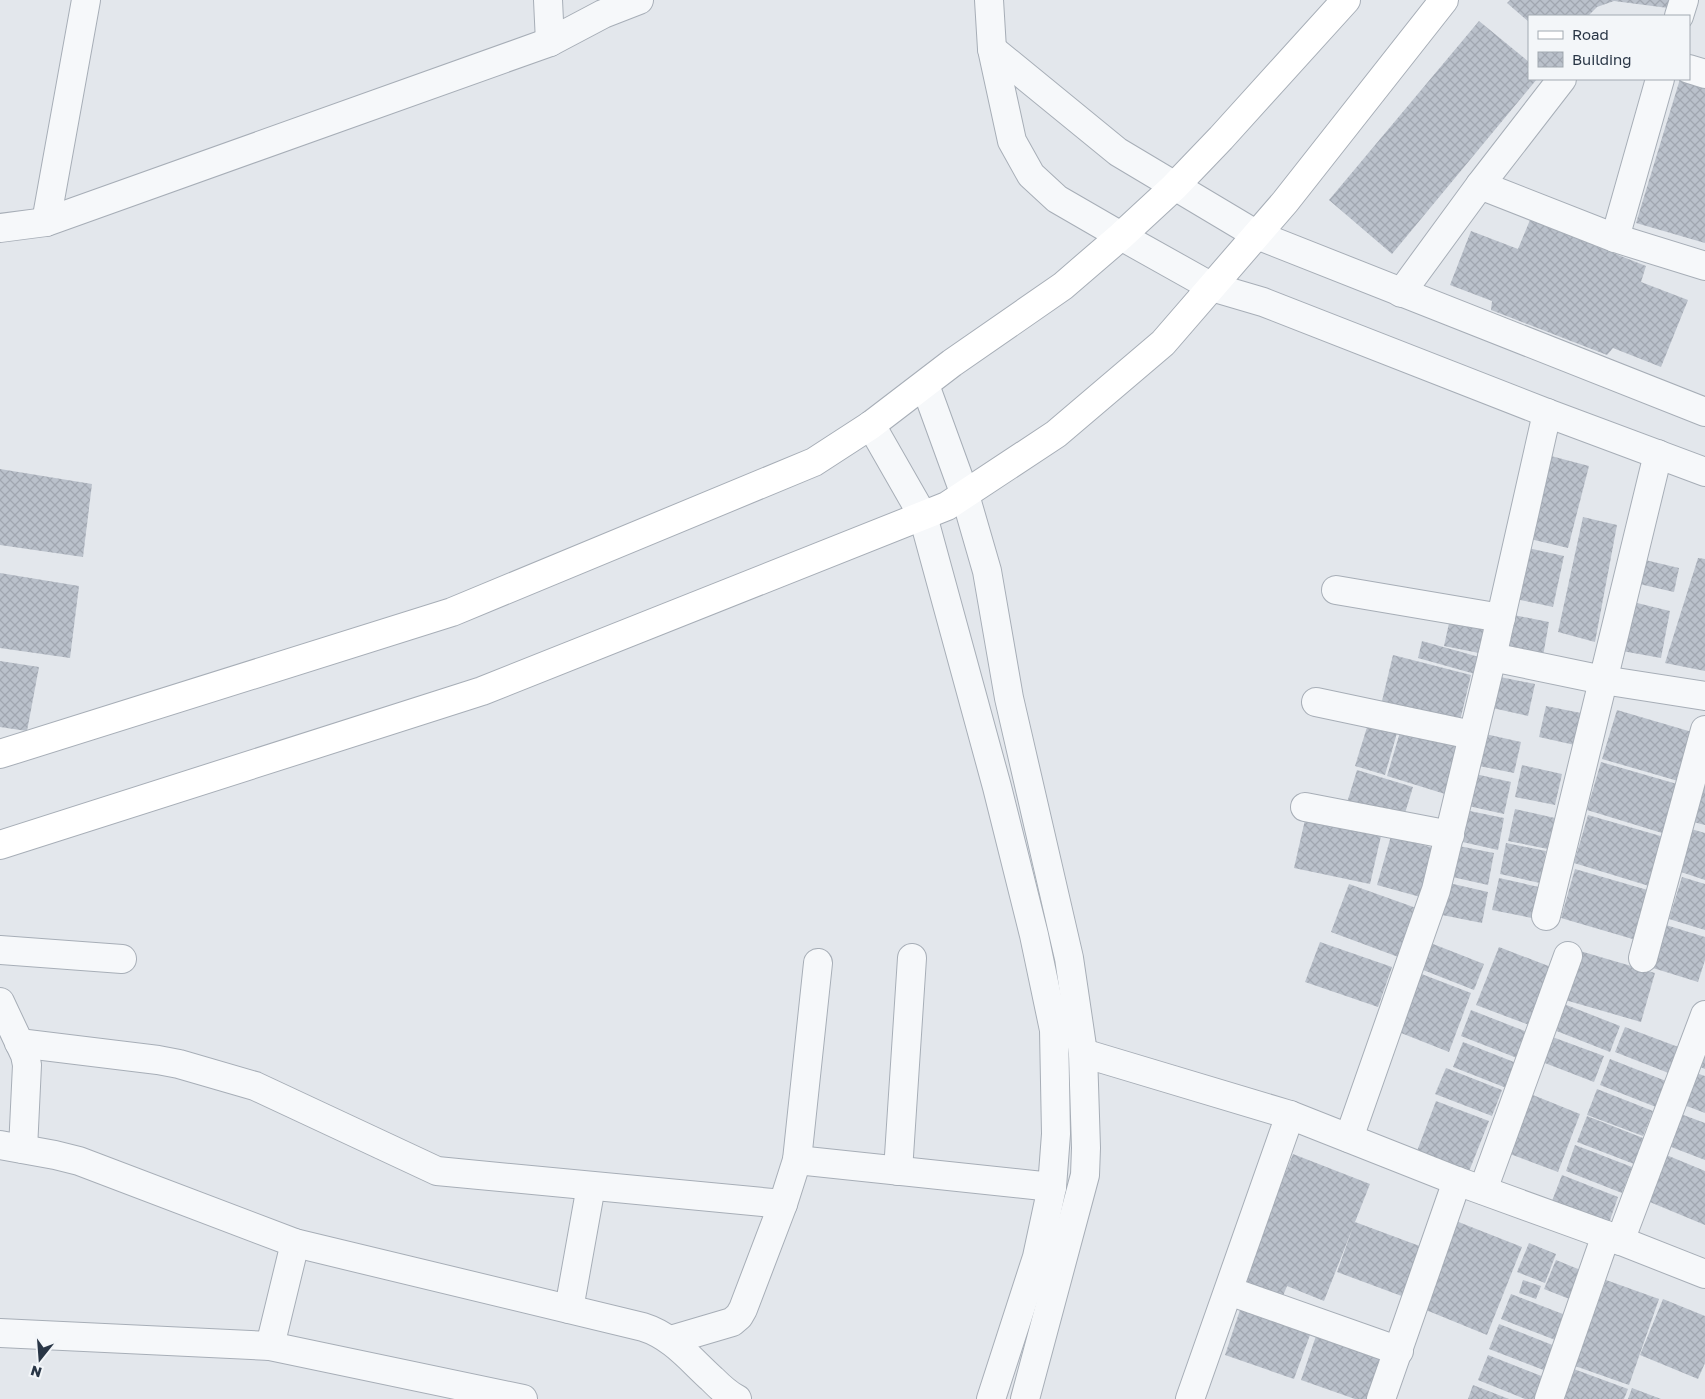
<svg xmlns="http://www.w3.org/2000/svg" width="1705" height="1399" font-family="'Golos Text',sans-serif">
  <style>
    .building { fill: url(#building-cross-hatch) }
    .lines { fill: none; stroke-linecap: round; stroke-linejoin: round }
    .minor-casing { stroke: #a7aeb7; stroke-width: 30 }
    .tertiary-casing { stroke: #a7aeb7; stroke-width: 30 }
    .secondary-casing { stroke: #a7aeb7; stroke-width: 30 }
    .minor { stroke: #f6f8fa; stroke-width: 28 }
    .tertiary { stroke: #f6f8fa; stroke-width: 28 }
    .secondary { stroke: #fff; stroke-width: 28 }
  </style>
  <defs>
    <pattern id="building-cross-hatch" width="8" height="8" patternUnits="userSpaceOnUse" patternTransform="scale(1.25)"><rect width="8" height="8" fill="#bac1cb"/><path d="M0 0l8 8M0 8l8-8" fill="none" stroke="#a0a6b0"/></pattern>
  </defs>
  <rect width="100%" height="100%" fill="#e3e7ec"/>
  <g class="building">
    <path d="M1510,0H1670L1668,8L1614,1L1597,7L1588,16H1529V22L1507,3Z"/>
    <path d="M1479,21L1529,62V79H1537L1392,254L1329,200Z"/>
    <path d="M1680,79L1705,80V243L1636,223Z"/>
    <path d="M1530,220L1646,266L1641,282L1688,300L1661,367L1613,348L1607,355L1491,310L1492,301L1450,285L1471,231L1518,249Z"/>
    <path d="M1551,456L1589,466L1568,548L1530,539Z"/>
    <path d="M0,469L92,484L83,557L0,545Z"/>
    <path d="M1583,517L1617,525L1595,642L1558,632Z"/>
    <path d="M1528,548L1564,556L1553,607L1516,599Z"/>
    <path d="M1698,558L1705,559V671L1665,663Z"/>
    <path d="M1641,559L1679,568L1674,592L1635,583Z"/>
    <path d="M0,573L79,586L70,658L0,648Z"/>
    <path d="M1633,602L1670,611L1661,658L1622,651Z"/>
    <path d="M1451,614L1491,623L1484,654L1444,646Z"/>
    <path d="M1509,614L1549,622L1542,662L1502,653Z"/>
    <path d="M1422,641L1479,657L1475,674L1418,658Z"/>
    <path d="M1393,655L1471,675L1459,725L1381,705Z"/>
    <path d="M0,661L39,667L27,731L0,727Z"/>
    <path d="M1495,676L1535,684L1528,716L1488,707Z"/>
    <path d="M1546,706L1586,714L1579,746L1539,737Z"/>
    <path d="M1617,710L1692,732L1678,781L1602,759Z"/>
    <path d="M1368,724L1397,733L1385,775L1355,766Z"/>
    <path d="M1401,729L1460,747L1445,794L1387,776Z"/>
    <path d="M1481,733L1521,742L1514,773L1474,765Z"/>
    <path d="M1601,762L1677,784L1662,833L1587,810Z"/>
    <path d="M1522,765L1562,774L1555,805L1515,797Z"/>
    <path d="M1357,770L1413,787L1402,823L1346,806Z"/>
    <path d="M1471,773L1511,782L1504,814L1464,805Z"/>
    <path d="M1705,785V825L1693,822Z"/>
    <path d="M1515,809L1555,818L1548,849L1508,841Z"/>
    <path d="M1465,810L1504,818L1498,850L1458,841Z"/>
    <path d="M1588,815L1664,837L1649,886L1574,863Z"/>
    <path d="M1305,820L1381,836L1370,884L1294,868Z"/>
    <path d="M1691,829L1705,833V880L1678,871Z"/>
    <path d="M1391,836L1437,849L1424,898L1377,885Z"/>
    <path d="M1506,843L1546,851L1540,883L1500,874Z"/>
    <path d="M1454,845L1494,853L1488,885L1448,876Z"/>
    <path d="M1575,869L1651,891L1636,940L1561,918Z"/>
    <path d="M1682,877L1705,884V930L1669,919Z"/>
    <path d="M1499,878L1539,887L1532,918L1492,910Z"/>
    <path d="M1449,883L1488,892L1482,923L1442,915Z"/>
    <path d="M1349,884L1419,909L1401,958L1331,932Z"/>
    <path d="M1666,925L1705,937V960L1698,982L1653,968Z"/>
    <path d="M1320,942L1392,967L1378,1007L1305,982Z"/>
    <path d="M1428,942L1484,964L1474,990L1418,968Z"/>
    <path d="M1499,947L1551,967L1529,1025L1476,1005Z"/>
    <path d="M1580,951L1655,973L1641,1022L1565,1000Z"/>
    <path d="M1419,973L1471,993L1449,1052L1396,1031Z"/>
    <path d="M1564,1004L1620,1026L1610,1052L1554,1030Z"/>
    <path d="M1471,1010L1527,1032L1517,1058L1461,1036Z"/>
    <path d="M1625,1027L1681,1048L1671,1074L1615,1052Z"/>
    <path d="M1547,1035L1604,1056L1594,1082L1537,1060Z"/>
    <path d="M1463,1042L1519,1064L1509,1089L1453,1067Z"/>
    <path d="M1705,1054V1069L1700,1067Z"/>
    <path d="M1610,1059L1666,1081L1656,1107L1600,1085Z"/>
    <path d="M1446,1068L1502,1090L1492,1116L1435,1094Z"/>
    <path d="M1696,1073L1705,1076V1113L1684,1105Z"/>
    <path d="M1597,1089L1653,1111L1643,1136L1587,1115Z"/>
    <path d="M1528,1093L1580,1114L1558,1172L1505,1152Z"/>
    <path d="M1436,1101L1489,1121L1466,1179L1414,1159Z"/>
    <path d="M1678,1113L1705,1123V1160L1666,1145Z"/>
    <path d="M1587,1116L1643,1138L1634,1164L1577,1142Z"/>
    <path d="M1575,1145L1632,1167L1622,1193L1566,1171Z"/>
    <path d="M1293,1154L1370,1184L1355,1222L1425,1248L1407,1298L1337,1272L1353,1227L1324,1301L1287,1286L1279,1306L1238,1290Z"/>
    <path d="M1664,1154L1705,1171V1225L1645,1200Z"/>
    <path d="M1562,1175L1618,1197L1609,1223L1552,1201Z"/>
    <path d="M1456,1221L1522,1247L1487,1335L1421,1308Z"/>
    <path d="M1529,1243L1556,1254L1545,1283L1517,1272Z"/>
    <path d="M1556,1260L1583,1271L1572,1300L1544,1289Z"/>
    <path d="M1523,1280L1541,1286L1536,1299L1519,1293Z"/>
    <path d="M1606,1280L1659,1299L1629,1385L1575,1366Z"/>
    <path d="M1511,1294L1568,1316L1558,1341L1501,1319Z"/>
    <path d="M1663,1299L1705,1316V1363L1698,1379L1640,1355Z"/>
    <path d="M1240,1310L1310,1335L1294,1379L1225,1355Z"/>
    <path d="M1499,1324L1555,1346L1546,1371L1489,1349Z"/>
    <path d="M1316,1336L1386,1361L1372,1399H1355L1301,1380Z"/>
    <path d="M1488,1355L1544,1377L1536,1399H1525L1478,1380Z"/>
    <path d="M1571,1368L1628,1389L1624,1399H1559Z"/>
    <path d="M1473,1385L1509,1399H1468Z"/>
    <path d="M1632,1388L1661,1399H1628Z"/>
  </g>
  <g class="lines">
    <g class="minor-casing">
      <g id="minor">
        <path d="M548,0L550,42"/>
        <path d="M1679,16L1684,0"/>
        <path d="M1689,69L1705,74"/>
        <path d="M1480,185L1615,238L1705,266"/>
        <path d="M46,222L86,0"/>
        <path d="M1615,238L1660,79"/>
        <path d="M1401,293L1480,185L1562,79"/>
        <path d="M1336,590L1501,618"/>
        <path d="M1492,657L1603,680L1705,696"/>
        <path d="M1316,702L1472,735"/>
        <path d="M1305,807L1450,835"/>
        <path d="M1546,916L1658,454"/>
        <path d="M0,950L122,959"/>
        <path d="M1643,958L1705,730"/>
        <path d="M0,1002L25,1055L27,1065L23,1149"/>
        <path d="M19,1043L158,1060L179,1064L255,1086L437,1171L783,1204"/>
        <path d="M1083,1053L1290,1115L1457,1181L1606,1235L1705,1274"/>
        <path d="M1349,1138L1436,890L1492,657L1547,413"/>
        <path d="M0,1145L55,1155L79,1161L295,1243L643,1327C672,1336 690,1359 712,1379C720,1387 727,1394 737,1399"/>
        <path d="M797,1160L1052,1187"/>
        <path d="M898,1171L912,958"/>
        <path d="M1483,1190L1568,956"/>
        <path d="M1620,1241L1705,1015"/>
        <path d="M1229,1291L1399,1351"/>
        <path d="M569,1309L591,1186"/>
        <path d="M0,1333L270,1346L523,1399"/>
        <path d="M671,1340L732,1322L739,1316L743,1309L783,1204L797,1160L818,963"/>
        <path d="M270,1346L295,1243"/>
        <path d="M1190,1399L1290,1115"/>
        <path d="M1381,1399L1457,1181"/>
        <path d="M1549,1399L1606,1235"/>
      </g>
    </g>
    <g class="tertiary-casing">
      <g id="tertiary">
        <path d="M989,0L992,49L1012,141L1031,175L1057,199L1121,236L1212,287L1263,302L1547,413L1705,472"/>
        <path d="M992,49L1118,152L1257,235L1705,412"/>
        <path d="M0,228L46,222L550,42L603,14L639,0"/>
        <path d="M925,385L965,495L987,571L1009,698L1069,958L1083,1053L1086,1148L1085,1175L1025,1399"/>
        <path d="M871,425L923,516L997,787L1034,935L1054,1030L1056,1134L1052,1187L1037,1257L991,1399"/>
      </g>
    </g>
    <g class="secondary-casing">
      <g id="secondary">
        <path d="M0,754L452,612L814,462L871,425L952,363L1063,286L1121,236L1174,187L1221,138L1346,0"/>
        <path d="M0,845L482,691L947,506L1056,434L1163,343L1285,202L1444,0"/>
      </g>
    </g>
    <use href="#minor" class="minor"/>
    <use href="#tertiary" class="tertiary"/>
    <use href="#secondary" class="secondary"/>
  </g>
  <rect x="1528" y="15" width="162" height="65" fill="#f3f6f9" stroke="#a2a9b1"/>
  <rect x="1538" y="31" width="25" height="8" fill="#ffffff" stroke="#a2a9b1"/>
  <text x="1572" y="40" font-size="15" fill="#293646">Road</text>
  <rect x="1538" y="52" width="25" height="15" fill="url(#building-cross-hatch)" stroke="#a2a9b1"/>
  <text x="1572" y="65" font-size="15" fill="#293646">Building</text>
  <g transform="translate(40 1359) rotate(197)" stroke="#f3f6f9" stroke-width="4" paint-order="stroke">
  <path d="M0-4L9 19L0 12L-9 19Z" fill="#293646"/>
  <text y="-8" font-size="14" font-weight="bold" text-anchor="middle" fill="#293646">N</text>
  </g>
</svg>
